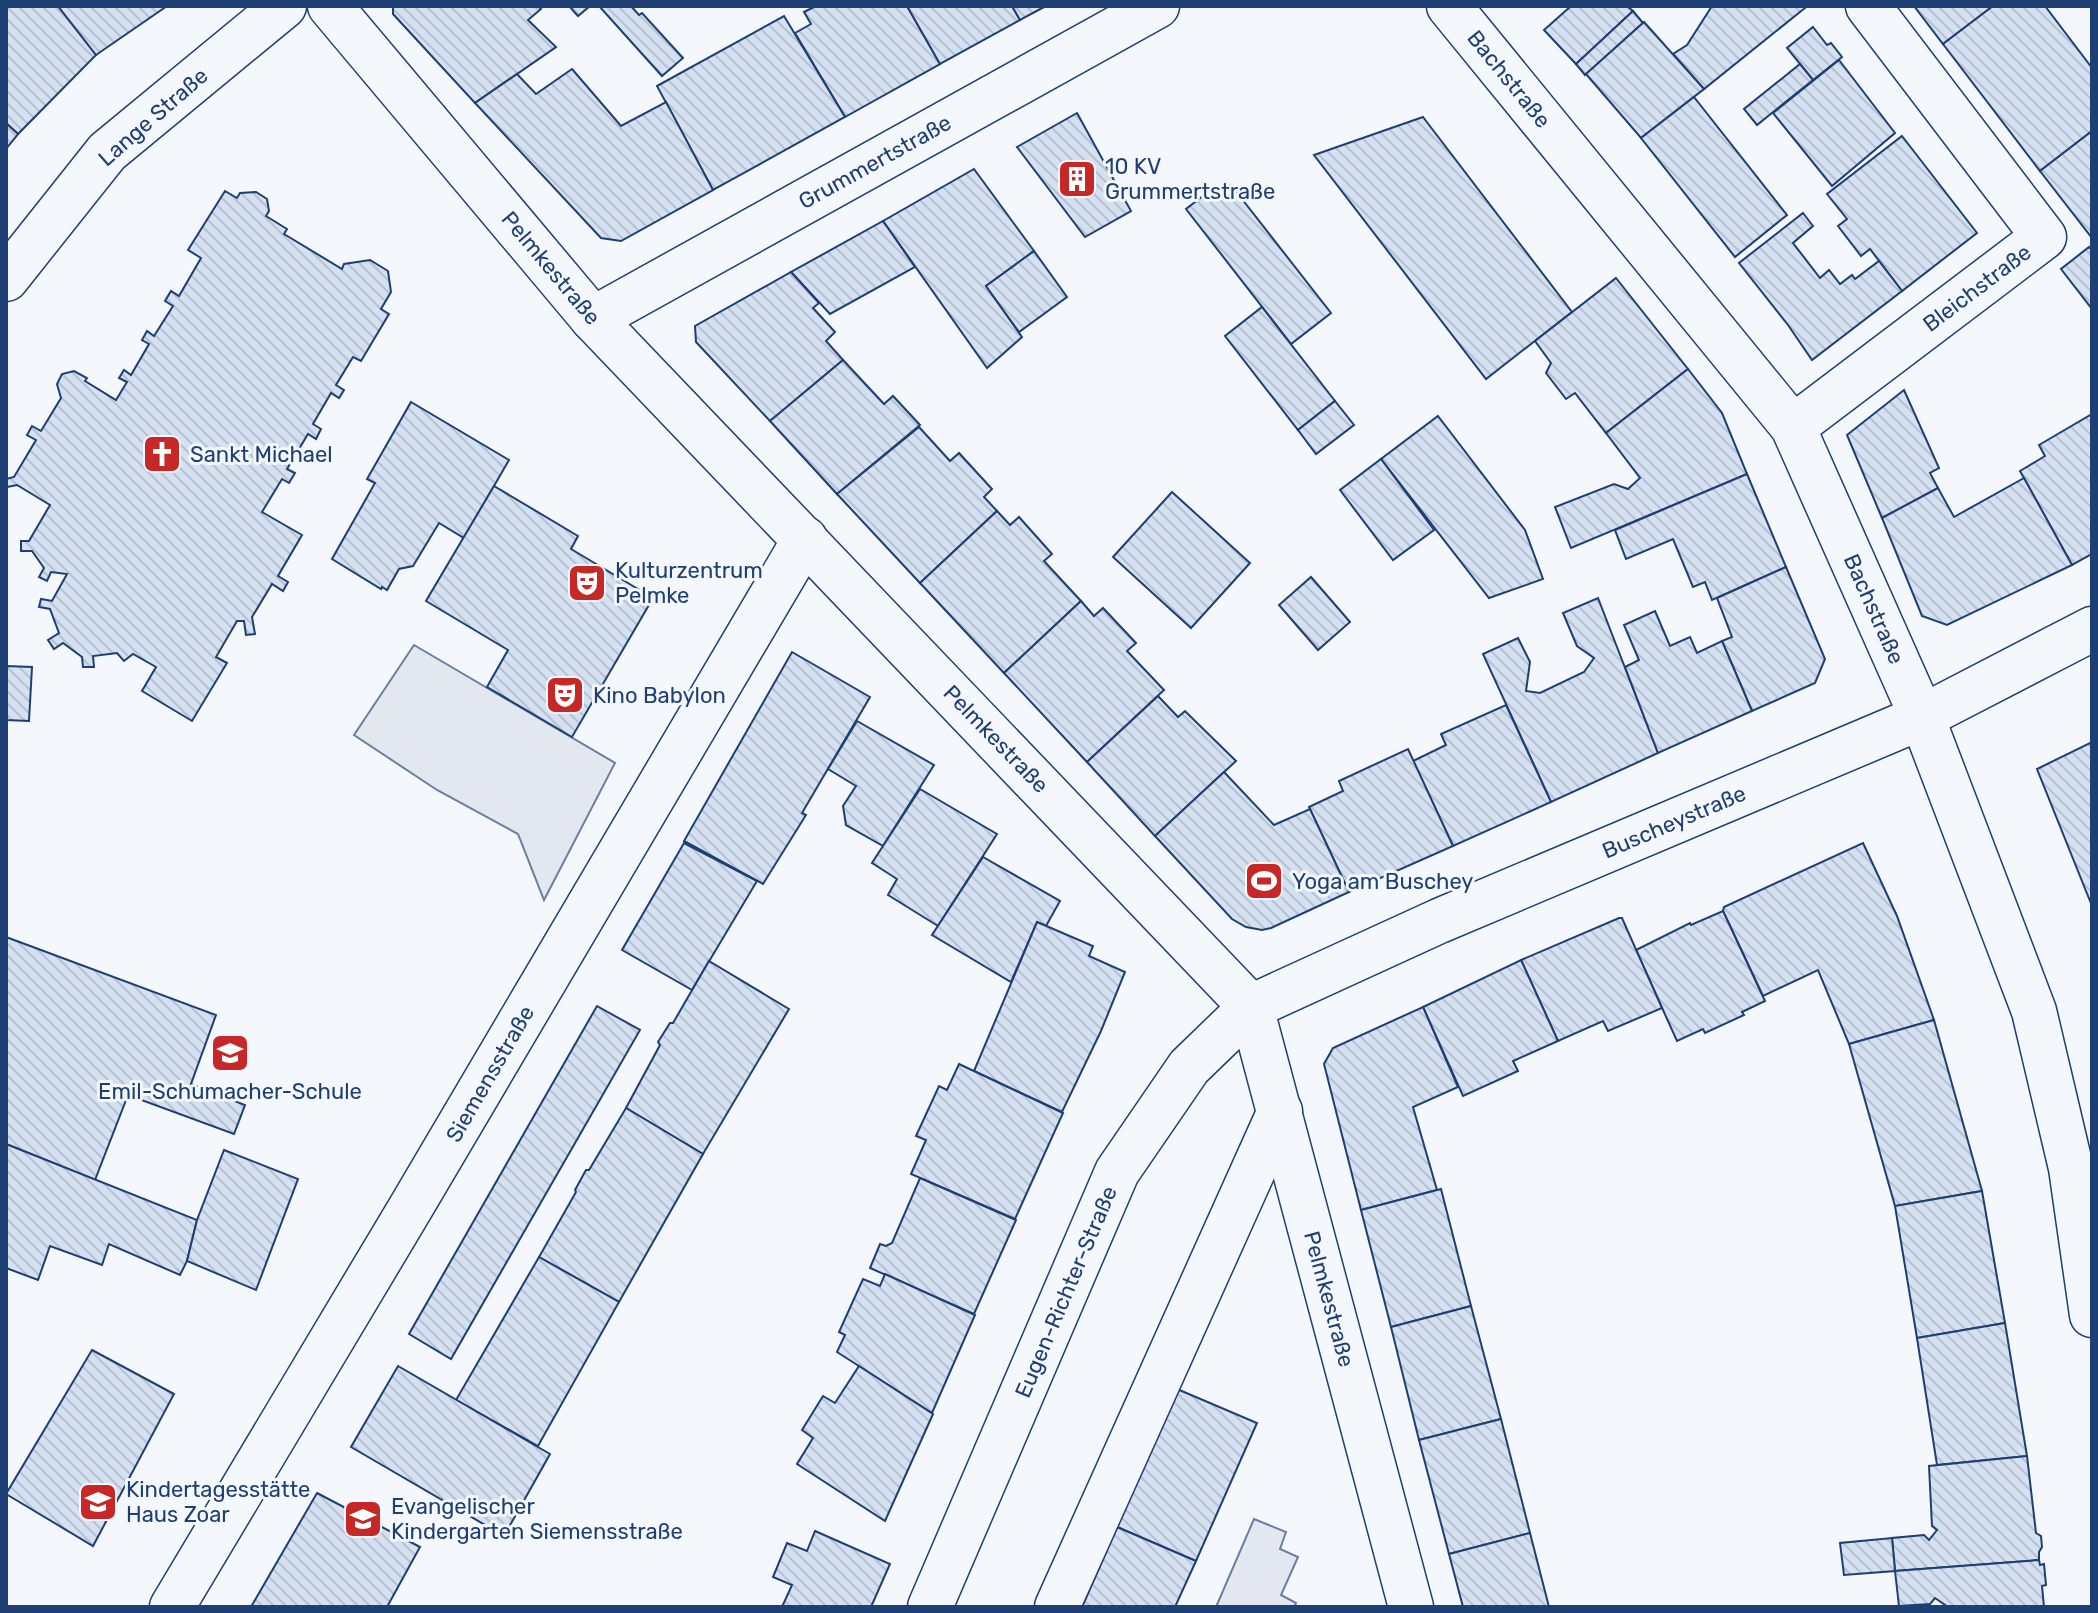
<svg xmlns="http://www.w3.org/2000/svg" width="2098" height="1613" font-family="Rubik,sans-serif">
  <style>
    .parking { fill: #e3e8f0; stroke: #687fa3; stroke-width: 2 }
    .building { fill: url(#building-back-hatch); stroke: #1d3f73; stroke-width: 2 }
    .lines { fill: none; stroke-linecap: round; stroke-linejoin: round }
    .minor-casing { stroke: #1d3f73; stroke-width: 47 }
    .minor { stroke: #f4f7fb; stroke-width: 44 }
    .labels { text-anchor: middle; dominant-baseline: central; stroke-width: 6; stroke-linejoin: round; paint-order: stroke }
    .street-label { font-size: 22px; fill: #1d3f73; stroke: #f4f7fb }
    .poi-label { font-size: 22px; fill: #1d3f73; stroke: #f4f7fb; text-anchor: start }
  </style>
  <defs>
    <pattern id="building-back-hatch" width="6" height="6" patternUnits="userSpaceOnUse" patternTransform="scale(2)"><rect width="6" height="6" fill="#d5e0f0"/><path d="M-1 5l2 2M0 0l6 6M5-1l2 2" fill="none" stroke="#b6c1d1"/></pattern>
  </defs>
  <rect width="100%" height="100%" fill="#f4f7fb"/>
  <g class="parking">
    <path d="M414,645L615,763L544,900L518,834L437,790L354,735Z"/>
    <path d="M1254,1519L1286,1532L1280,1549L1298,1557L1281,1595L1296,1603L1294,1607H1216Z"/>
  </g>
  <g class="building">
    <path d="M6,6H58L96,55L18,134L6,123Z"/>
    <path d="M58,6H167L96,55Z"/>
    <path d="M393,6H538L541,9L528,20L556,47L475,103L393,14Z"/>
    <path d="M569,6H590L578,16Z"/>
    <path d="M599,6H631L639,15L642,13L683,58L662,76Z"/>
    <path d="M816,6H907L940,64L845,117L795,33L811,24L804,12Z"/>
    <path d="M907,6H1012L1020,20L940,64Z"/>
    <path d="M1012,6H1046L1020,20Z"/>
    <path d="M1571,6H1627L1633,11L1576,64L1544,30Z"/>
    <path d="M1712,6H1803L1805,8L1704,89L1673,54L1687,45Z"/>
    <path d="M1914,6H1993L1943,44Z"/>
    <path d="M1993,6H2045L2092,68V131L2040,171L1943,44Z"/>
    <path d="M1633,11L1643,23L1585,75L1576,64Z"/>
    <path d="M784,16L845,117L713,190L657,86Z"/>
    <path d="M1644,22L1704,89L1641,138L1586,74Z"/>
    <path d="M1813,27L1827,45L1831,43L1842,57L1813,80L1787,48Z"/>
    <path d="M1839,60L1895,133L1832,186L1773,113Z"/>
    <path d="M1800,64L1813,80L1757,125L1744,109Z"/>
    <path d="M572,69L621,126L666,102L713,190L621,241L601,238L475,103L517,74L536,94Z"/>
    <path d="M1694,97L1787,215L1735,257L1641,138Z"/>
    <path d="M1077,113L1131,211L1085,237L1017,147Z"/>
    <path d="M1423,117L1572,312L1486,379L1314,155Z"/>
    <path d="M6,123L18,134L6,149Z"/>
    <path d="M2092,131V238L2040,171Z"/>
    <path d="M1902,136L1977,233L1902,291L1870,249L1861,256L1838,226L1847,219L1827,194Z"/>
    <path d="M974,169L1034,251L986,286L1022,337L987,368L883,221Z"/>
    <path d="M1231,185L1331,313L1291,344L1186,209L1207,193Z"/>
    <path d="M225,191L237,198L240,193L256,192L267,199L269,211L266,216L287,229L284,234L342,269L344,264L370,260L388,271L391,292L381,309L389,314L361,361L353,357L336,385L344,390L339,398L331,393L313,424L321,429L316,439L308,434L287,469L295,473L289,483L282,479L262,512L302,535L278,576L288,582L283,591L272,584L252,617L255,634L246,635L244,621H237L216,657L227,663L192,721L142,691L156,667L133,654L124,661L117,653L93,656L94,667H83L82,657L63,643L54,649L48,640L59,633L50,609L39,607L41,599L52,601L67,574L51,572L47,581L39,577L44,568L32,551H21V541H29L50,505L17,485L7,487L6,479L14,477L36,440L27,435L32,426L41,431L61,398L57,384L62,374L74,371L87,378L85,381L116,400L127,382L119,378L124,370L131,375L149,344L142,340L147,331L154,336L173,306L165,301L171,291L179,296L201,258L188,250Z"/>
    <path d="M1803,213L1813,226L1793,243L1820,278L1829,270L1840,284L1852,275L1855,279L1879,261L1902,291L1812,360L1788,325L1739,263Z"/>
    <path d="M883,221L915,267L830,314L791,272Z"/>
    <path d="M2089,247L2092,251V309L2061,269Z"/>
    <path d="M1034,251L1067,297L1019,332L986,286Z"/>
    <path d="M791,272L819,303L813,308L835,332L826,341L843,360L770,421L696,342L695,326Z"/>
    <path d="M1616,278L1688,369L1606,433L1575,393L1566,399L1546,373L1551,363L1535,341Z"/>
    <path d="M1262,307L1335,401L1298,430L1225,336Z"/>
    <path d="M843,360L884,404L893,396L920,425L837,494L770,421Z"/>
    <path d="M1688,369L1722,413L1747,474L1571,548L1555,507L1614,484L1628,489L1640,478L1606,433Z"/>
    <path d="M1904,390L1939,468L1930,473L1938,488L1882,518L1847,435Z"/>
    <path d="M1335,401L1354,425L1316,454L1298,430Z"/>
    <path d="M411,402L509,460L464,538L439,523L413,566L399,569L387,590L382,587L381,589L332,559L375,483L367,479Z"/>
    <path d="M2092,414V554L2072,565L2020,471L2045,456L2039,445Z"/>
    <path d="M1438,416L1525,530L1543,579L1489,598L1381,459Z"/>
    <path d="M919,427L950,461L959,453L992,489L984,497L997,511L920,583L837,494Z"/>
    <path d="M1381,459L1434,530L1393,560L1340,490Z"/>
    <path d="M1747,474L1786,567L1712,600L1705,582L1693,587L1673,539L1626,559L1615,530Z"/>
    <path d="M2024,478L2072,565L1947,625L1922,616L1882,518L1938,488L1954,517Z"/>
    <path d="M494,486L578,536L571,549L653,598L572,737L487,687L508,650L426,601Z"/>
    <path d="M1172,492L1250,563L1191,628L1113,557Z"/>
    <path d="M997,511L1010,525L1019,517L1052,554L1044,561L1081,601L1004,673L920,583Z"/>
    <path d="M1786,567L1825,659L1815,683L1752,711L1722,641L1732,637L1717,598Z"/>
    <path d="M1311,577L1350,622L1318,650L1279,605Z"/>
    <path d="M1598,598L1658,753L1551,802L1483,654L1518,638L1530,662L1526,691L1540,693L1584,672L1594,658L1577,646L1563,613Z"/>
    <path d="M1081,601L1094,616L1103,608L1136,643L1127,651L1164,690L1087,762L1004,673Z"/>
    <path d="M1655,611L1670,646L1690,637L1697,653L1722,641L1752,711L1658,753L1625,667L1639,660L1624,625Z"/>
    <path d="M792,652L870,697L802,813L806,815L763,884L684,841Z"/>
    <path d="M6,666L32,667L29,721L6,720Z"/>
    <path d="M1158,696L1178,717L1185,711L1236,761L1155,836L1087,762Z"/>
    <path d="M1506,705L1551,802L1453,846L1413,761L1446,745L1441,734Z"/>
    <path d="M857,721L934,765L883,846L846,825L843,806L856,786L828,769Z"/>
    <path d="M2092,742V906L2037,769Z"/>
    <path d="M1408,749L1453,846L1349,892L1309,807L1343,791L1339,781Z"/>
    <path d="M1224,772L1274,825L1310,809L1349,892L1271,928L1262,930L1246,927L1232,919L1155,836Z"/>
    <path d="M920,789L997,834L938,926L888,895L897,879L872,863Z"/>
    <path d="M684,843L757,881L692,990L622,950Z"/>
    <path d="M1863,843L1897,916L1934,1020L1849,1044L1818,970L1763,996L1723,911L1724,907Z"/>
    <path d="M983,857L1060,901L1046,926L1037,922L1011,982L932,935Z"/>
    <path d="M1723,911L1765,1001L1742,1012L1744,1015L1705,1033L1703,1029L1677,1041L1636,950L1690,923L1691,925Z"/>
    <path d="M1619,918H1622L1662,1008L1608,1031L1603,1021L1558,1041L1521,960Z"/>
    <path d="M1037,922L1093,946L1089,956L1125,972L1101,1031L1062,1112L974,1071Z"/>
    <path d="M6,937L216,1015L191,1084L245,1105L234,1134L128,1095L95,1180L6,1144Z"/>
    <path d="M1521,960L1558,1041L1513,1061L1518,1071L1463,1096L1423,1007Z"/>
    <path d="M709,961L789,1009L703,1154L626,1108L660,1045L658,1042L670,1023H673Z"/>
    <path d="M597,1006L640,1030L451,1359L409,1334Z"/>
    <path d="M1423,1007L1458,1087L1413,1107L1437,1190L1361,1210L1324,1064L1333,1048Z"/>
    <path d="M1934,1020L1982,1191L1895,1206L1849,1044Z"/>
    <path d="M959,1064L1063,1113L1015,1219L911,1174L926,1140L916,1136L939,1086L947,1090Z"/>
    <path d="M626,1108L703,1154L619,1302L539,1257L576,1192L575,1190L586,1170H589Z"/>
    <path d="M6,1144L197,1220L187,1261L180,1275L109,1244L102,1265L50,1246L38,1280L6,1268Z"/>
    <path d="M224,1150L298,1179L256,1290L187,1261L197,1220Z"/>
    <path d="M920,1178L1016,1220L974,1314L870,1268L880,1244L886,1246L892,1243Z"/>
    <path d="M1441,1189L1471,1306L1391,1327L1361,1210Z"/>
    <path d="M1982,1191L2005,1323L1917,1338L1895,1206Z"/>
    <path d="M539,1257L619,1302L538,1446L456,1400Z"/>
    <path d="M885,1274L975,1315L932,1413L837,1352L845,1335L839,1332L863,1279L880,1286Z"/>
    <path d="M1471,1306L1501,1419L1419,1440L1391,1327Z"/>
    <path d="M2005,1323L2027,1456L1937,1465L1917,1338Z"/>
    <path d="M92,1350L174,1394L93,1546L6,1494Z"/>
    <path d="M398,1366L550,1454L504,1536L351,1447Z"/>
    <path d="M859,1366L933,1414L885,1521L797,1464L813,1438L802,1430L823,1396L835,1403Z"/>
    <path d="M1177,1389L1257,1423L1196,1561L1117,1527Z"/>
    <path d="M1501,1419L1530,1533L1449,1554L1419,1440Z"/>
    <path d="M2027,1456L2036,1533L2041,1536L2042,1547L2039,1552V1560L1895,1571L1892,1538L1924,1535L1929,1540L1937,1530L1932,1526L1929,1466Z"/>
    <path d="M317,1493L420,1547L387,1607H251Z"/>
    <path d="M1117,1527L1196,1561L1175,1607H1082Z"/>
    <path d="M815,1531L890,1564L871,1607H782L792,1585L773,1577L787,1543L807,1551Z"/>
    <path d="M1530,1533L1549,1607H1463L1449,1554Z"/>
    <path d="M1892,1538L1895,1571L1844,1575L1840,1543Z"/>
    <path d="M2039,1560L2040,1565L2044,1564L2046,1585L2042,1586L2044,1607H1943L1945,1605L1935,1598L1930,1604L1899,1606L1895,1571Z"/>
  </g>
  <g class="lines">
    <g class="minor-casing">
      <g id="minor">
        <path d="M330,6L593,319L1251,1007L1411,1607"/>
        <path d="M1449,6L1793,427L1922,717L2034,1011L2071,1168L2092,1315"/>
        <path d="M6,279L107,152L284,6"/>
        <path d="M593,319L1157,6"/>
        <path d="M1793,427L2044,237L1868,6"/>
        <path d="M172,1607L411,1207L805,539"/>
        <path d="M930,1607L1117,1172L1189,1067L1251,1007L1439,921L1922,717L2092,629"/>
        <path d="M1057,1607L1280,1111"/>
      </g>
    </g>
    <use href="#minor" class="minor"/>
  </g>
  <defs>
    <g id="building-square" transform="scale(2)"><rect x="-9" y="-9" width="18" height="18" rx="4" fill="#c62828" stroke="#f4f7fb"/><path d="M-4-6H4V6H1V3H-1V6H-4ZM-2.5-4.3h1.7v1.8h-1.7ZM.8-4.3h1.7v1.8H.8ZM-2.5-1h1.7V.8h-1.7ZM.8-1h1.7V.8H.8Z" fill="#fff"/></g>
    <g id="church-square" transform="scale(2)"><rect x="-9" y="-9" width="18" height="18" rx="4" fill="#c62828" stroke="#f4f7fb"/><path d="M-1.2-6h2.4v3.5h3.3v2.4h-3.3V6h-2.4V-.1h-3.3v-2.4h3.3Z" fill="#fff"/></g>
    <g id="theatre-square" transform="scale(2)"><rect x="-9" y="-9" width="18" height="18" rx="4" fill="#c62828" stroke="#f4f7fb"/><path d="M-5-5.5Q0-4 5-5.5V0Q5 5 0 6Q-5 5-5 0ZM-3.3-2.5H-1v1.5H-3.3ZM1-2.5H3.3v1.5H1ZM-2.8 1Q0 5.5 2.8 1Z" fill="#fff"/></g>
    <g id="stadium-square" transform="scale(2)"><rect x="-9" y="-9" width="18" height="18" rx="4" fill="#c62828" stroke="#f4f7fb"/><path d="M0-5a6.5 5 0 1 0 0 10a6.5 5 0 1 0 0-10ZM-3.5-1.8h7v3.6h-7Z" fill="#fff"/></g>
    <g id="school-square" transform="scale(2)"><rect x="-9" y="-9" width="18" height="18" rx="4" fill="#c62828" stroke="#f4f7fb"/><path d="M0-5L7-2L0 1L-7-2ZM-4 1L0 2.5L4 1V4Q0 6-4 4Z" fill="#fff"/></g>
  </defs>
  <g fill-rule="evenodd">
    <use href="#building-square" x="1077" y="179"/>
    <use href="#church-square" x="162" y="454"/>
    <use href="#theatre-square" x="587" y="583"/>
    <use href="#theatre-square" x="565" y="695"/>
    <use href="#stadium-square" x="1264" y="881"/>
    <use href="#school-square" x="230" y="1053"/>
    <use href="#school-square" x="98" y="1502"/>
    <use href="#school-square" x="363" y="1519"/>
  </g>
  <g class="labels">
    <g class="street-label">
      <text transform="translate(1509 79) rotate(51)">Bachstraße</text>
      <text transform="translate(153 117) rotate(-41)">Lange Straße</text>
      <text transform="translate(875 162) rotate(-29)">Grummertstraße</text>
      <text transform="translate(551 268) rotate(50)">Pelmkestraße</text>
      <text transform="translate(1977 288) rotate(-37)">Bleichstraße</text>
      <text transform="translate(1874 609) rotate(66)">Bachstraße</text>
      <text transform="translate(996 739) rotate(46)">Pelmkestraße</text>
      <text transform="translate(1674 822) rotate(-23)">Buscheystraße</text>
      <text transform="translate(490 1074) rotate(-60)">Siemensstraße</text>
      <text transform="translate(1066 1292) rotate(-67)">Eugen-Richter-Straße</text>
      <text transform="translate(1329 1299) rotate(75)">Pelmkestraße</text>
    </g>
    <g class="poi-label">
      <text x="1105" y="166">10 KV<tspan x="1105" dy="25">Grummertstraße</tspan></text>
      <text x="190" y="454">Sankt Michael</text>
      <text x="615" y="570">Kulturzentrum<tspan x="615" dy="25">Pelmke</tspan></text>
      <text x="593" y="695">Kino Babylon</text>
      <text x="1292" y="881">Yoga am Buschey</text>
      <text x="230" y="1091" text-anchor="middle">Emil-Schumacher-Schule</text>
      <text x="126" y="1489">Kindertagesstätte<tspan x="126" dy="25">Haus Zoar</tspan></text>
      <text x="391" y="1506">Evangelischer<tspan x="391" dy="25">Kindergarten Siemensstraße</tspan></text>
    </g>
  </g>
  <rect width="2098" height="1613" fill="none" stroke="#1d3f73" stroke-width="16"/>
</svg>
